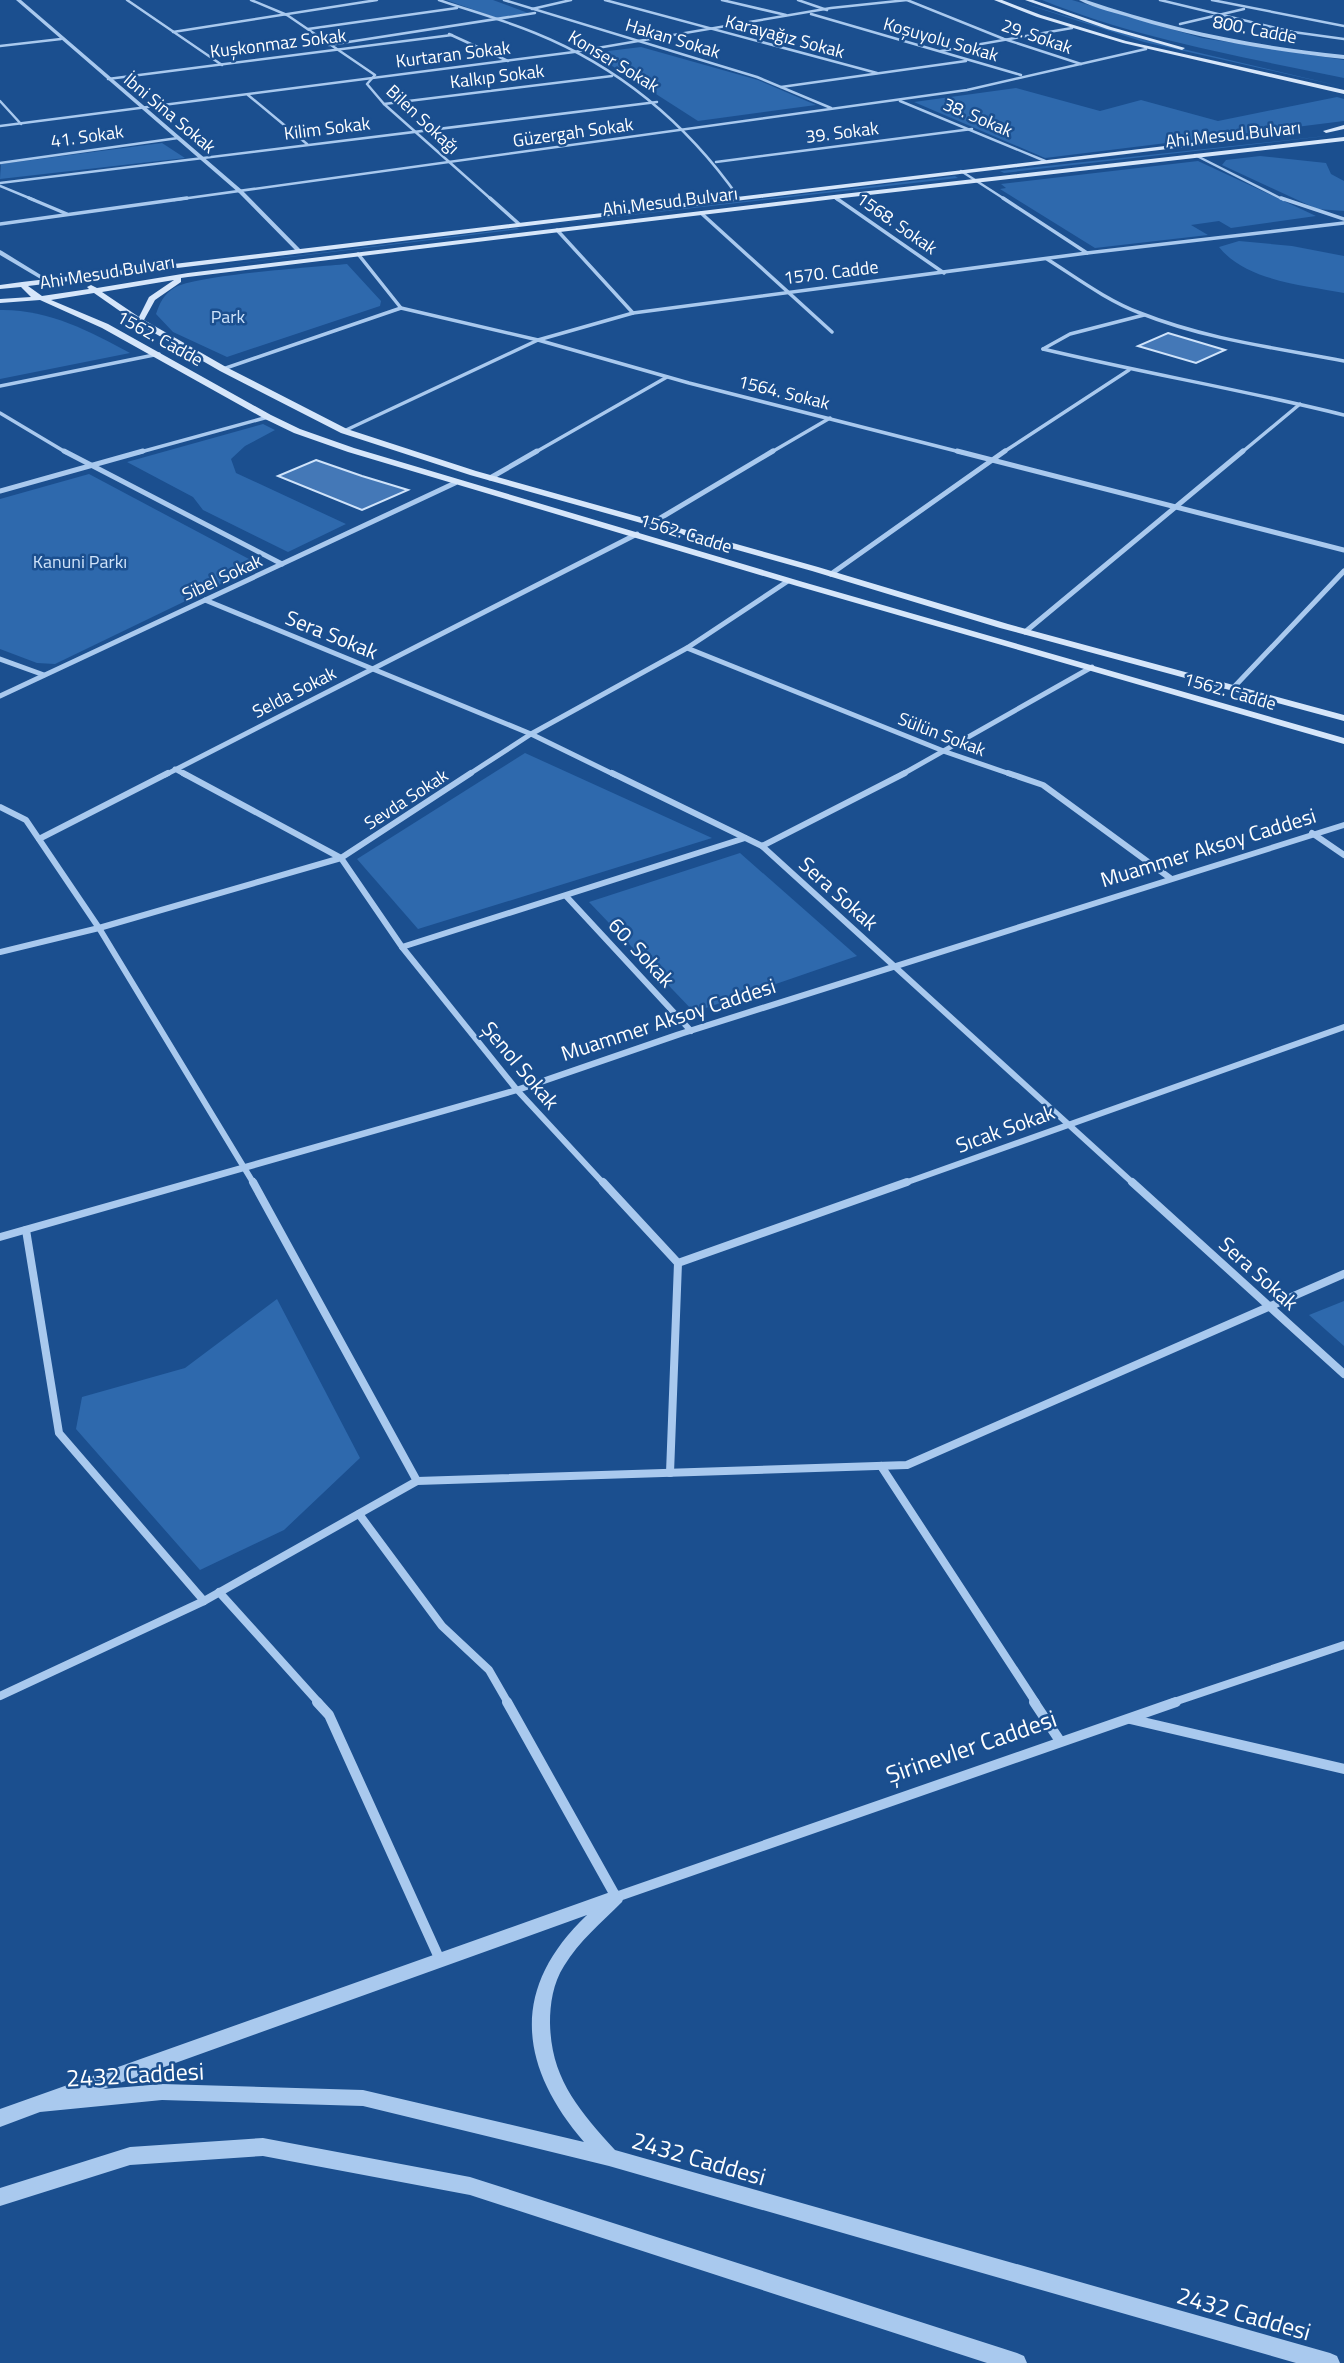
<svg xmlns="http://www.w3.org/2000/svg" width="1344" height="2363" font-family="'Titillium Web',sans-serif">
  <style>
    .green { fill: #2e69ad }
    .building { fill: #4478b7; stroke: #cfe3fa; stroke-width: 2 }
    .lines { fill: none; stroke-linecap: round; stroke-linejoin: round }
    .minor-far5 { stroke: #a9c9ee; stroke-width: 2.5 }
    .minor-far4 { stroke: #a9c9ee; stroke-width: 3.5 }
    .minor-far3 { stroke: #a9c9ee; stroke-width: 5 }
    .minor-far2 { stroke: #a9c9ee; stroke-width: 6 }
    .minor-far1 { stroke: #a9c9ee; stroke-width: 8 }
    .minor { stroke: #a9c9ee; stroke-width: 10 }
    .tertiary { fill: #a9c9ee; fill-rule: evenodd }
    .secondary { fill: #d6e6fa; fill-rule: evenodd }
    .labels { text-anchor: middle; dominant-baseline: central; stroke-width: 5; stroke-linejoin: round; paint-order: stroke }
    .far-street-label { font-size: 18px; fill: #fff; stroke: #1b4f8f }
    .far-park-label { font-size: 18px; fill: #cfe3fa; stroke: #1b4f8f }
    .street-label { font-size: 21px; fill: #fff; stroke: #1b4f8f }
    .near-street-label { font-size: 24px; fill: #fff; stroke: #1b4f8f }
  </style>
  <rect width="100%" height="100%" fill="#1b4f8f"/>
  <g class="green">
    <path d="M446,0H493L528,13L497,18Z"/>
    <path d="M1013,0L1145,40L1344,87L1144,42Z"/>
    <path d="M1042,0H1072L1202,38L1344,60V78C1243,57 1138,39 1042,0Z"/>
    <path d="M641,47L758,80L816,105L698,121L592,53Z"/>
    <path d="M1016,88L1100,111L1141,100L1218,121L1337,97L1344,99V121L1045,158L914,102Z"/>
    <path d="M1344,134L1004,173L1000,171Z"/>
    <path d="M162,143L185,158L0,179L1,164Z"/>
    <path d="M1260,156L1326,163L1331,174L1344,181V211L1317,209L1222,165L1226,160Z"/>
    <path d="M1198,161L1316,216L1231,228L1219,221L1191,225L1208,235L1095,248L1000,189L1006,188L1001,184Z"/>
    <path d="M955,176L958,178L526,227Z"/>
    <path d="M517,228L520,229L169,272Z"/>
    <path d="M1239,241L1292,246L1344,256V293C1303,285 1246,281 1219,247Z"/>
    <path d="M347,264L381,301L380,306L227,357L173,332L156,314C160,303 163,295 174,288C195,275 315,267 347,264Z"/>
    <path d="M0,310C48,309 89,331 130,353L0,379Z"/>
    <path d="M263,424L275,430L245,446L231,459L236,473L346,524L288,552L203,510L193,497L127,462Z"/>
    <path d="M89,474L260,565L55,664L37,663L0,649V499Z"/>
    <path d="M525,753L712,838L418,929L357,859Z"/>
    <path d="M740,853L857,956L694,1012L589,902Z"/>
    <path d="M277,1299L360,1458L284,1530L200,1570L76,1429L82,1397L185,1368Z"/>
    <path d="M1344,1301V1346L1309,1315Z"/>
  </g>
  <g class="building">
    <path d="M1168,333L1225,350L1196,363L1138,346Z"/>
    <path d="M316,460L362,476L408,490L362,510L278,476Z"/>
  </g>
  <g class="lines">
    <g class="minor-far5">
      <path d="M127,0L222,65"/>
      <path d="M251,0L287,15L375,75L367,84L384,104L492,200"/>
      <path d="M439,0C471,11 504,20 535,33C619,67 687,124 739,198"/>
      <path d="M504,0L757,77L831,108"/>
      <path d="M605,0L877,73"/>
      <path d="M722,0L786,15"/>
      <path d="M798,0L827,10"/>
      <path d="M907,0L1004,39L1081,64"/>
      <path d="M1160,0L1293,32L1344,39"/>
      <path d="M1212,0L1344,26"/>
      <path d="M532,9L571,0"/>
      <path d="M811,14L1021,75"/>
      <path d="M1180,24L1244,9"/>
      <path d="M308,29L457,8"/>
      <path d="M173,32L377,0"/>
      <path d="M449,34L508,61"/>
      <path d="M329,45L535,13"/>
      <path d="M0,46L61,39"/>
      <path d="M941,51L1072,28"/>
      <path d="M108,79L452,35"/>
      <path d="M781,87L966,61"/>
      <path d="M248,95L307,144"/>
      <path d="M0,101L21,124"/>
      <path d="M900,101L1045,161"/>
      <path d="M384,104L612,76"/>
      <path d="M0,126L574,52L831,8L907,0"/>
      <path d="M1195,155L1284,200"/>
      <path d="M716,162L972,129"/>
      <path d="M0,163L178,138"/>
      <path d="M961,171L1006,200"/>
      <path d="M0,183L657,102"/>
      <path d="M0,186L34,200"/>
      <path d="M834,197L838,200"/>
      <path d="M174,200L967,90L1146,49"/>
    </g>
    <g class="minor-far4">
      <path d="M29,198L67,214"/>
      <path d="M490,198L519,224"/>
      <path d="M836,198L944,273"/>
      <path d="M1003,198L1087,253"/>
      <path d="M1281,198L1344,219"/>
      <path d="M701,213L832,332"/>
      <path d="M0,224L187,198"/>
      <path d="M557,230L633,313"/>
      <path d="M358,254L401,308"/>
      <path d="M1047,259C1077,278 1106,300 1140,313C1205,339 1276,348 1344,361"/>
      <path d="M1043,349C1143,373 1244,390 1344,415"/>
      <path d="M1043,349L1070,334L1144,315"/>
      <path d="M223,369L401,308L538,340L689,383L964,453"/>
      <path d="M0,386L159,354"/>
      <path d="M0,413L67,453"/>
      <path d="M344,431L538,340L633,313L1087,253L1344,223"/>
      <path d="M137,453L268,417"/>
      <path d="M534,453L667,377"/>
      <path d="M770,453L830,418"/>
      <path d="M1002,453L1129,370"/>
      <path d="M1241,453L1300,404"/>
    </g>
    <g class="minor-far3">
      <path d="M64,451L282,564"/>
      <path d="M957,451L1344,550"/>
      <path d="M490,478L537,451"/>
      <path d="M0,491L143,451"/>
      <path d="M652,523L773,451"/>
      <path d="M831,574L1005,451"/>
      <path d="M205,600L531,734L615,775"/>
      <path d="M1025,632L1243,451"/>
      <path d="M687,648L946,752L1013,775"/>
      <path d="M0,659L44,675"/>
      <path d="M1234,687L1344,571"/>
      <path d="M0,696L455,483"/>
      <path d="M175,769L186,775"/>
      <path d="M165,775L637,534"/>
      <path d="M468,775L531,734L687,648L788,581"/>
      <path d="M901,775L1092,667"/>
    </g>
    <g class="minor-far2">
      <path d="M183,773L341,858L402,947L517,1090L604,1184"/>
      <path d="M612,773L762,846L1134,1184"/>
      <path d="M1008,773L1043,785L1170,878"/>
      <path d="M0,807L26,820L99,928L254,1184"/>
      <path d="M1312,833L1344,855"/>
      <path d="M39,839L168,773"/>
      <path d="M762,846L905,773"/>
      <path d="M566,896L691,1031"/>
      <path d="M402,947L745,838"/>
      <path d="M0,952L99,928L341,858L471,773"/>
      <path d="M902,1184L1344,1027"/>
    </g>
    <g class="minor-far1">
      <path d="M253,1182L417,1481"/>
      <path d="M603,1182L678,1263L670,1473"/>
      <path d="M1132,1182L1344,1374"/>
      <path d="M26,1230L59,1433L204,1601"/>
      <path d="M678,1263L907,1182"/>
      <path d="M881,1466L1036,1703"/>
      <path d="M359,1514L442,1626L489,1670L508,1703"/>
      <path d="M219,1592L319,1703"/>
      <path d="M0,1696L204,1601L417,1481L907,1465L1344,1274"/>
      <path d="M1171,1703L1344,1645"/>
    </g>
    <g class="minor">
      <path d="M317,1702L329,1715L440,1960"/>
      <path d="M507,1702L616,1897L1176,1702"/>
      <path d="M1034,1702L1060,1741"/>
      <path d="M1130,1719L1344,1769"/>
    </g>
    <g class="tertiary">
      <path d="M16,0H21L243,191L301,250V252H297L239,193Z"/>
      <path d="M1079,0H1086C1170,29 1256,46 1344,55V59C1274,51 1203,40 1135,19C1117,13 1096,9 1079,0Z"/>
      <path d="M0,250L2,251L49,280L44,281L0,255Z"/>
      <path d="M1344,822V828L684,1036L521,1092L0,1241V1233L513,1088L676,1032Z"/>
      <path d="M616,1890L622,1892L624,1897L622,1902C602,1922 579,1941 564,1966C553,1983 550,2004 550,2023C551,2079 579,2110 615,2150L1330,2353L1337,2356L1340,2363H1296L609,2166L363,2106L162,2100L40,2112L0,2127V2109ZM587,1915C510,1988 518,2065 584,2142L363,2090L162,2084L103,2089Z"/>
      <path d="M263,2138L470,2177L1017,2353L1024,2356L1027,2363H987L470,2195L263,2156L130,2165L0,2206V2188L130,2147Z"/>
    </g>
    <g class="secondary">
      <path d="M994,0H1002L1041,15L1126,41L1344,90V94L1123,43L1037,17Z"/>
      <path d="M1025,0H1033L1111,27L1185,48L1182,50L1107,29Z"/>
      <path d="M1344,125V129L1326,133L1323,131Z"/>
      <path d="M1266,134L1268,137L28,286L42,296L89,289L87,287L91,285L97,288L188,273L834,195L1344,137V141L834,199L188,277L181,278V282L155,300L144,320L226,367L347,429L476,471L818,567L1008,624L1344,715V721L1000,628L812,571L470,475L341,433L220,371L137,323L94,293L51,300L108,324L271,415L300,429L354,448L803,582L1344,738V744L797,586L348,452L294,433L265,419L102,328L40,300L0,303V299L31,297L21,287L0,289V285L22,282ZM174,280L149,297L139,317L102,292Z"/>
    </g>
  </g>
  <g class="labels">
    <g class="far-street-label">
      <text transform="translate(1255 29) rotate(11)">800. Cadde</text>
      <text transform="translate(785 36) rotate(15)">Karayağız Sokak</text>
      <text transform="translate(1037 36) rotate(19)">29. Sokak</text>
      <text transform="translate(673 38) rotate(17)">Hakan Sokak</text>
      <text transform="translate(941 39) rotate(16)">Koşuyolu Sokak</text>
      <text transform="translate(278 43) rotate(-7)">Kuşkonmaz Sokak</text>
      <text transform="translate(453 54) rotate(-7)">Kurtaran Sokak</text>
      <text transform="translate(614 61) rotate(31)">Konser Sokak</text>
      <text transform="translate(497 76) rotate(-7)">Kalkıp Sokak</text>
      <text transform="translate(170 113) rotate(40)">İbni Sina Sokak</text>
      <text transform="translate(978 117) rotate(23)">38. Sokak</text>
      <text transform="translate(423 119) rotate(43)">Bilen Sokağı</text>
      <text transform="translate(327 128) rotate(-7)">Kilim Sokak</text>
      <text transform="translate(573 132) rotate(-8)">Güzergah Sokak</text>
      <text transform="translate(842 132) rotate(-7)">39. Sokak</text>
      <text transform="translate(1233 134) rotate(-6)">Ahi Mesud Bulvarı</text>
      <text transform="translate(87 136) rotate(-8)">41. Sokak</text>
      <text transform="translate(670 201) rotate(-7)">Ahi Mesud Bulvarı</text>
      <text transform="translate(897 223) rotate(35)">1568. Sokak</text>
      <text transform="translate(107 272) rotate(-9)">Ahi Mesud Bulvarı</text>
      <text transform="translate(831 272) rotate(-7)">1570. Cadde</text>
      <text transform="translate(160 338) rotate(29)">1562. Cadde</text>
      <text transform="translate(784 392) rotate(14)">1564. Sokak</text>
      <text transform="translate(686 533) rotate(17)">1562. Cadde</text>
      <text transform="translate(222 577) rotate(-25)">Sibel Sokak</text>
      <text transform="translate(1230 691) rotate(16)">1562. Cadde</text>
      <text transform="translate(294 692) rotate(-27)">Selda Sokak</text>
      <text transform="translate(942 734) rotate(21)">Sülün Sokak</text>
      <text transform="translate(406 799) rotate(-33)">Sevda Sokak</text>
    </g>
    <g class="far-park-label">
      <text x="228" y="316">Park</text>
      <text x="80" y="561">Kanuni Parkı</text>
    </g>
    <g class="street-label">
      <text transform="translate(332 634) rotate(22)">Sera Sokak</text>
      <text transform="translate(1208 847) rotate(-17)">Muammer Aksoy Caddesi</text>
      <text transform="translate(839 893) rotate(42)">Sera Sokak</text>
      <text transform="translate(642 952) rotate(47)">60. Sokak</text>
      <text transform="translate(668 1019) rotate(-18)">Muammer Aksoy Caddesi</text>
      <text transform="translate(521 1065) rotate(50)">Şenol Sokak</text>
      <text transform="translate(1005 1128) rotate(-20)">Sıcak Sokak</text>
      <text transform="translate(1259 1273) rotate(42)">Sera Sokak</text>
    </g>
    <g class="near-street-label">
      <text transform="translate(971 1746) rotate(-19)">Şirinevler Caddesi</text>
      <text transform="translate(135 2074) rotate(-3)">2432 Caddesi</text>
      <text transform="translate(699 2158) rotate(16)">2432 Caddesi</text>
      <text transform="translate(1244 2313) rotate(16)">2432 Caddesi</text>
    </g>
  </g>
</svg>
